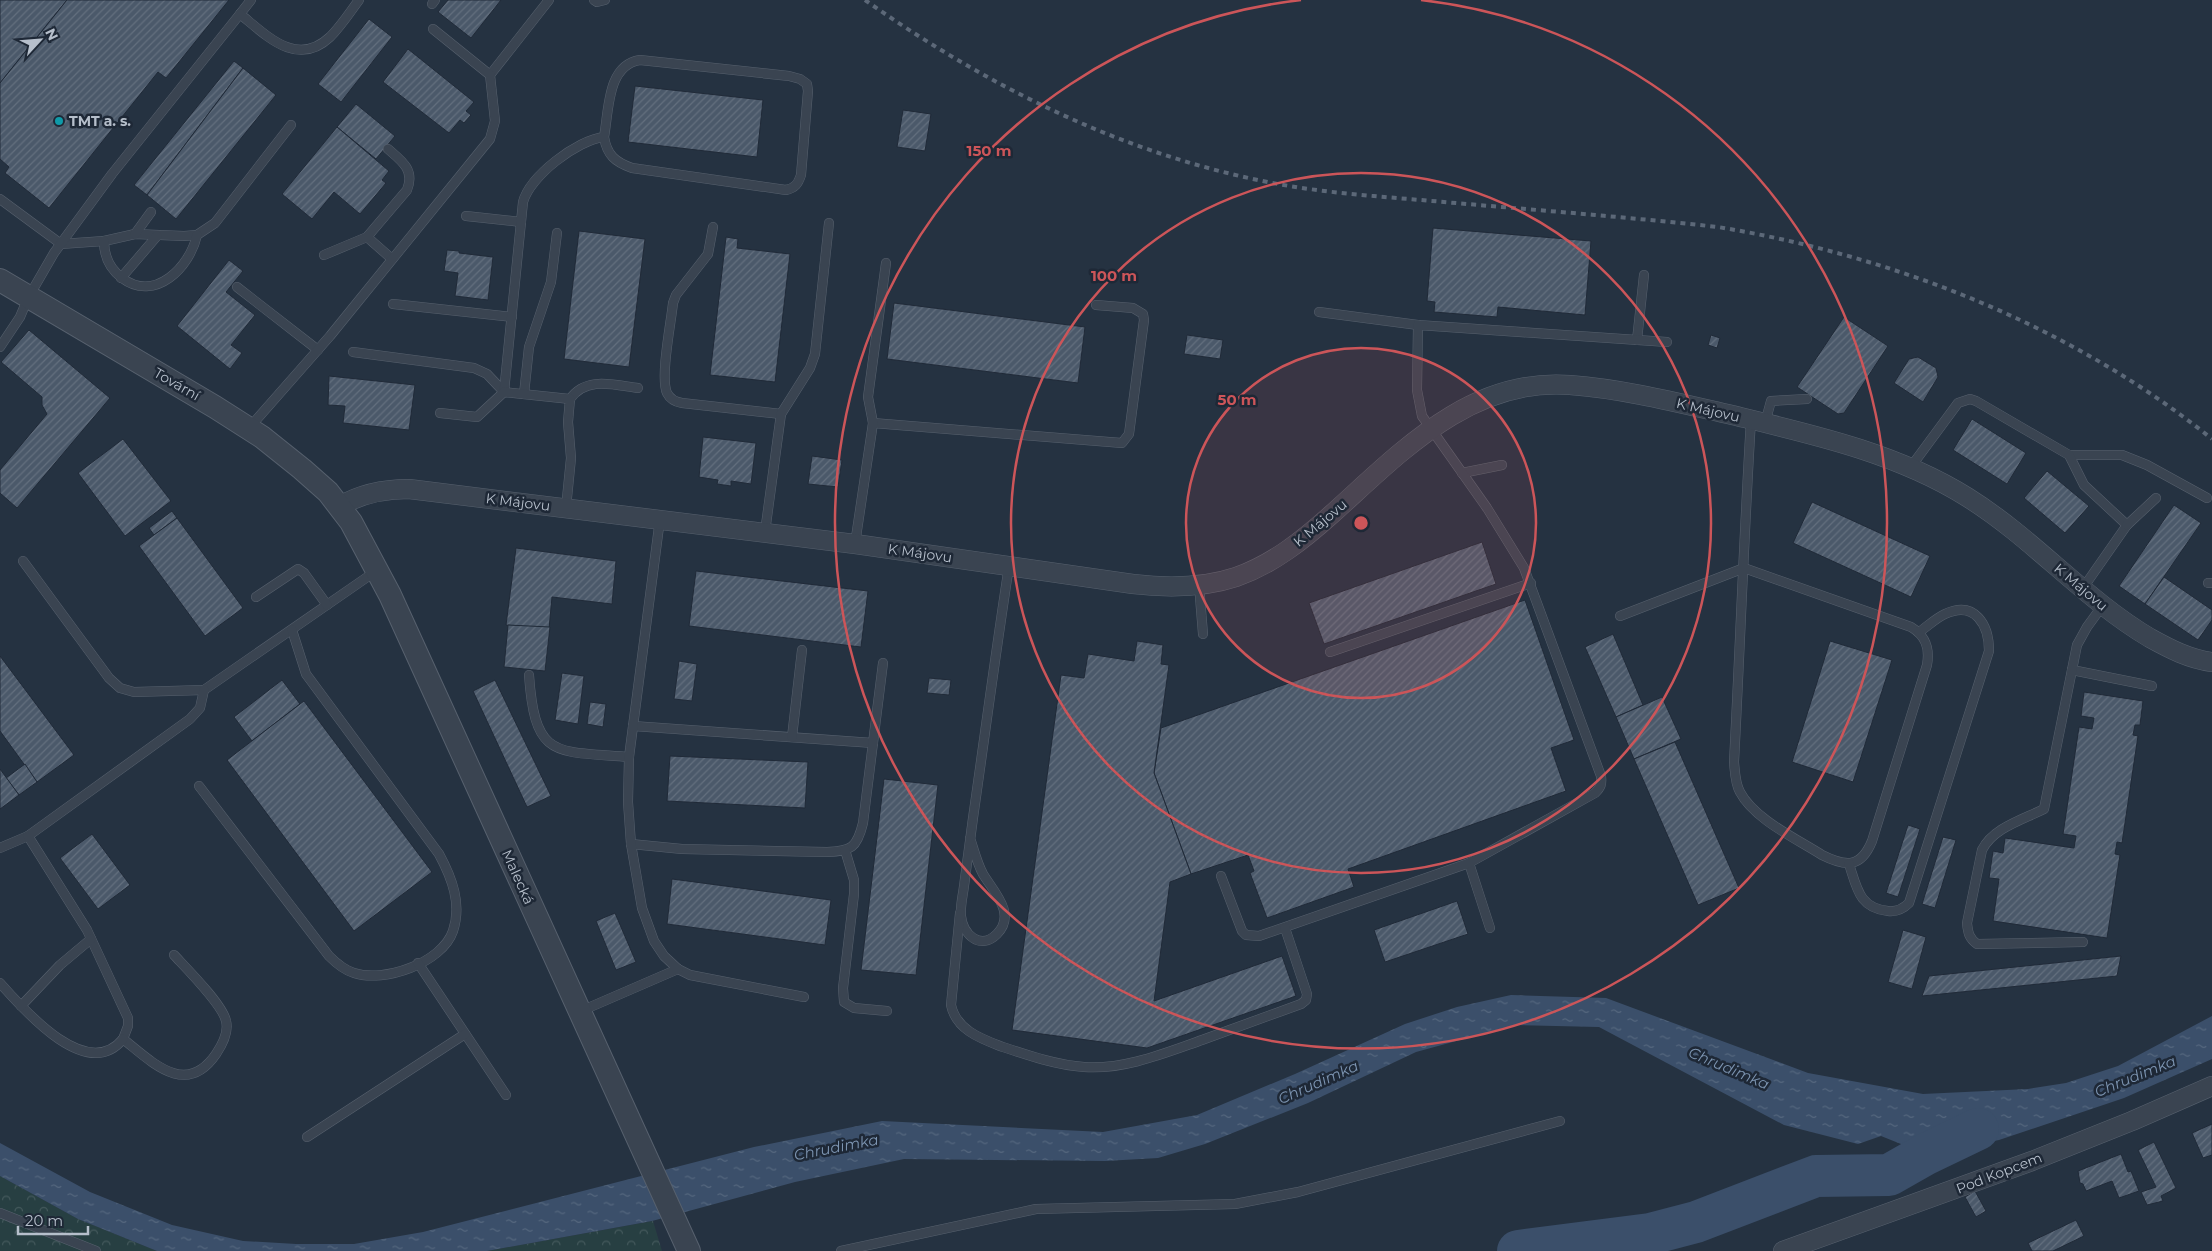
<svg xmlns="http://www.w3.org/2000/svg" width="2212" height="1251" font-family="Montserrat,sans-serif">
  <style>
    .park { fill: url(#park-crowns) }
    .water { fill: url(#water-ripples) }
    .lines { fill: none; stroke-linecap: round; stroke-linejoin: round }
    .river { stroke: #3b4f6a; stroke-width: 42 }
    .building { fill: url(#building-hatch); stroke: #202a38 }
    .service-casing { stroke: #57616e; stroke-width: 10 }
    .minor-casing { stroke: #57616e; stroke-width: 20 }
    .tertiary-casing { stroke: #57616e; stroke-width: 24 }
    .service { stroke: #3a4451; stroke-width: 9 }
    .minor { stroke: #3a4451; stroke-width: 19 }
    .tertiary { stroke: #3a4451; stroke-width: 22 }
    .rail { stroke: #5c6878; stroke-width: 4; stroke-dasharray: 5 5; stroke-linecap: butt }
    .ring { fill: none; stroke: #cc5559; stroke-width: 2.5 }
    .culture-dot { fill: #0f9aa8; stroke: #1e2836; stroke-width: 2 }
    .labels { text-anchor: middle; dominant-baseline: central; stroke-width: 5; stroke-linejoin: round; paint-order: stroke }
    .poi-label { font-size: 14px; font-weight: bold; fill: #b6bfcb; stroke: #1e2836; text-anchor: start }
    .street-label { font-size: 14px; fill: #b6bfcb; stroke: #1e2836 }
    .water-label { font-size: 15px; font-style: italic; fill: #7d95b2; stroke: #1e2836 }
    .centre { fill: #cc5559; stroke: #1e2836; stroke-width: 2.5 }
    .ring-label { font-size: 15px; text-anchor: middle; font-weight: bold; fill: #cc5559; stroke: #1e2836; stroke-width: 5; stroke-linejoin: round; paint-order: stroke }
  </style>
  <defs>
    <pattern id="park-crowns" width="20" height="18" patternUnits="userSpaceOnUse" patternTransform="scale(1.25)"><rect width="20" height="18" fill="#273f42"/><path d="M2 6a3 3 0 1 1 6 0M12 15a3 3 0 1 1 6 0" fill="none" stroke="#44595c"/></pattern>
    <pattern id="water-ripples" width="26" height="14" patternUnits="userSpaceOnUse" patternTransform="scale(1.25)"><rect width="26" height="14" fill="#3b4f6a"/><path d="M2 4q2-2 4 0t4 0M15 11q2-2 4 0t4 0" fill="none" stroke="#55677e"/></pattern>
    <pattern id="building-hatch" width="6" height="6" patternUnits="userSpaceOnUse" patternTransform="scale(1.25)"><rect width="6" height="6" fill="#4b596a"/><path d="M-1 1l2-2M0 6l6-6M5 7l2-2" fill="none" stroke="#636f7e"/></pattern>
  </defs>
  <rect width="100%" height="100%" fill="#253241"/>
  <g class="park">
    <path d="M0,1176L78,1219L157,1251H0Z"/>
    <path d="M653,1221L662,1251H487Z"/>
  </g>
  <path class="water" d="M1511,995L1606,998L1808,1073L1923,1094L2028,1089L2066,1083L2118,1066L2212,1016V1059L2124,1098L1999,1140L1926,1154L1881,1136L1858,1144L1784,1125L1599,1027L1515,1025L1416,1052L1308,1103L1205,1144L1158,1158L1105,1161L904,1159L795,1182L652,1221L487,1251H157L78,1219L0,1176V1143L90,1192L172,1225L243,1241L296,1244H354L423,1232L754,1147L882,1121L1103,1132L1197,1115L1295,1074L1405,1024L1457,1007Z"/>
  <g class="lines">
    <path class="river" d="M1518,1251L1650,1234L1696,1222L1816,1176L1889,1175L1926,1154L1978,1129"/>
  </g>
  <g class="building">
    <path d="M0,0H67L0,83Z"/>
    <path d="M67,0H229L166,78L158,72L49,208L5,173L9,167L0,159V83Z"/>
    <path d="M448,0H501L471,38L438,12Z"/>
    <path d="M369,19L392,37L341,102L318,84Z"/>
    <path d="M408,49L474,102L466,111L471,115L464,123L460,120L449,133L383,82Z"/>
    <path d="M234,61L243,68L147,195L134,185Z"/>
    <path d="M243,68L276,95L176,219L147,195Z"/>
    <path d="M635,86L763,100L757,157L628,142Z"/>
    <path d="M356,104L395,136L376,159L337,127Z"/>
    <path d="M903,110L931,114L925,151L897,147Z"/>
    <path d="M337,127L389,171L382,180L386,183L360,214L334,192L312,219L282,194Z"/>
    <path d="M1433,228L1591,241L1585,315L1498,307L1497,317L1434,312L1435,302L1427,301Z"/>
    <path d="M579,231L645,239L629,367L564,359Z"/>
    <path d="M726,237L738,239L737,248L790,254L775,382L710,375Z"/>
    <path d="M447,250L459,251V253L493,257L488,300L455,296L458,273L444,271Z"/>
    <path d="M229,260L243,271L226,292L255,315L231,345L242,353L230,369L177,326Z"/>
    <path d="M894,303L1085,327L1078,383L887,359Z"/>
    <path d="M1844,317L1888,346L1844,413L1838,414L1797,387Z"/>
    <path d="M29,330L110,398L17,508L0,493V470L47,414L42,405V397L1,362Z"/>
    <path d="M1187,335L1223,340L1220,359L1184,354Z"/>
    <path d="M1711,335L1720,338L1717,348L1708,345Z"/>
    <path d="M1918,357L1936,368L1938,377L1923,402L1894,383L1909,359Z"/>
    <path d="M329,376L415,385L409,430L343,423L345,406L328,405Z"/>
    <path d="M1972,419L2026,453L2007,484L1953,450Z"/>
    <path d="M703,437L756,443L751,484L731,481V486L717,484L718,480L699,477Z"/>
    <path d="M123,439L171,501L125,536L78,473Z"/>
    <path d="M812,456L842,460L838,487L808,484Z"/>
    <path d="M2047,471L2089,506L2065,533L2024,498Z"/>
    <path d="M1812,502L1930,556L1911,597L1793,543Z"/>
    <path d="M2174,505L2201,523L2145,604L2119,586Z"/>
    <path d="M172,511L177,518L154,535L149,528Z"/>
    <path d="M177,518L243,608L205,636L139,546Z"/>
    <path d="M1482,542L1496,584L1324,644L1309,603Z"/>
    <path d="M516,548L616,561L612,604L552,597L549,629L506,625Z"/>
    <path d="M696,571L868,591L861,647L689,626Z"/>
    <path d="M2164,577L2212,610V620L2198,640L2145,604Z"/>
    <path d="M1525,600L1574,740L1551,748L1566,791L1348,869L1354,887L1267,918L1250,873L1254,871L1248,855L1191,874L1154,773L1161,728Z"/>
    <path d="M508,625L550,627L545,671L504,667Z"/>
    <path d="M1613,634L1643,705L1616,717L1585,647Z"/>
    <path d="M1137,641L1163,645L1161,664L1169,665L1154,773L1191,874L1170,882L1154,1001L1282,956L1296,996L1147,1048L1012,1030L1061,675L1084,678L1088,654L1134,661Z"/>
    <path d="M1830,641L1892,660L1853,782L1792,762Z"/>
    <path d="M0,656L74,755L37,782L0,731Z"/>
    <path d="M679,661L697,664L692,701L674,699Z"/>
    <path d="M562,673L584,676L578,724L555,720Z"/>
    <path d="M929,678L951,680L949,695L927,693Z"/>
    <path d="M282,680L300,704L252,741L234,717Z"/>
    <path d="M495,680L551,796L527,807L473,691Z"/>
    <path d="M2084,692L2143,701L2140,725H2135L2133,735L2138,736L2122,843L2117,842L2115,854L2120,855L2107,938L1993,921L1999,879L1989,878L1993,851L2003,853L2005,838L2074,848L2076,836L2063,834L2079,727L2092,729L2094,718L2081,716Z"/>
    <path d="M1662,697L1681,739L1634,759L1616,717Z"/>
    <path d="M304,701L432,872L354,931L227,760Z"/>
    <path d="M590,702L606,704L603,727L587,724Z"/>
    <path d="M1675,742L1739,888L1698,905L1634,759Z"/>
    <path d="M670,756L808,762L805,808L667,801Z"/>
    <path d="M25,764L37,782L19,795L6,778Z"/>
    <path d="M0,769L19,795L0,809Z"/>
    <path d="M884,779L938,785L916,975L861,970Z"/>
    <path d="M1908,825L1920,829L1898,897L1886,893Z"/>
    <path d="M92,834L130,885L98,909L60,858Z"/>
    <path d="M1943,837L1956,840L1935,908L1922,904Z"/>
    <path d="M672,879L831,900L825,945L667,924Z"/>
    <path d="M1457,901L1468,934L1385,962L1374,930Z"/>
    <path d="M615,913L636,962L616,970L596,921Z"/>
    <path d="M1903,930L1926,937L1912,989L1888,982Z"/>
    <path d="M2121,956L2117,976L1922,996L1929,976Z"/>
    <path d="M2212,1124V1155L2203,1158L2192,1133Z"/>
    <path d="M2154,1142L2176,1188L2161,1196L2163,1201L2147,1205L2141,1192L2156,1187L2138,1150Z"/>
    <path d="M2121,1154L2128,1172L2131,1171L2139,1191L2119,1198L2112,1181L2086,1191L2083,1184L2080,1183L2078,1171Z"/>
    <path d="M1975,1191L1986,1211L1976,1217L1965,1197Z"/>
    <path d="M2076,1220L2084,1236L2053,1251H2032L2028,1243Z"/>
  </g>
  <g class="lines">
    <g class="service-casing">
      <g id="service">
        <path d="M594,0L597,2L605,0"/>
        <path d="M432,4L435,0"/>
        <path d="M240,14L251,0"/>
        <path d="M490,75L549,0"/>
        <path d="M0,199L61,244L104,241L135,234L184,236L197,235L215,223L291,125"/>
        <path d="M466,216L521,222"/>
        <path d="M713,227L708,254L676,295L673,303C671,323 660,377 667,393C670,399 676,402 682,403L781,414"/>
        <path d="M135,234L151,212"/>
        <path d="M367,237L392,259"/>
        <path d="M104,241C104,257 110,269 122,278C155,303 190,267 197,235"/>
        <path d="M324,255L367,237L407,190C415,170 402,161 388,149"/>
        <path d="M121,278L157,236"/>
        <path d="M237,287L318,350"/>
        <path d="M393,304L512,317"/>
        <path d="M1319,312L1418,325"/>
        <path d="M1637,340L1644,275"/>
        <path d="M0,347L20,317L28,298L54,253L112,174L240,14C267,36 297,68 330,37C341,26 350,12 359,0"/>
        <path d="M353,352L474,368L487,374L504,392"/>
        <path d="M504,392L523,202C530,176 577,140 604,137C607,155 615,162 632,168L786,190C795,188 798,184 801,175L808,91L807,84L800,79L789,76L640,60C607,65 609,110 604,137"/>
        <path d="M524,394L529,347L551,282L557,233"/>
        <path d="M570,399C586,376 614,385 638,388"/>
        <path d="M440,413L477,417L504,392L570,399L568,422L571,458L566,508"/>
        <path d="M873,423L1122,443L1129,434L1144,320L1143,314L1133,308L1096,305"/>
        <path d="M1765,423L1771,401L1807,399"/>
        <path d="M249,428L330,336L490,139L495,121L490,75L433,29"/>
        <path d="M2069,455H2122L2147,465L2207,498"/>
        <path d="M1910,468L1958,403L1970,399L1976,401L2069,455L2084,485L2127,525L2083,588"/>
        <path d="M1462,473L1502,465"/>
        <path d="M2127,525L2156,498"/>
        <path d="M765,532L781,414L810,368L815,354L829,223"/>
        <path d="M855,544L873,423L868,397L886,263"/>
        <path d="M23,561L109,678L120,688L134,692L204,690L376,571"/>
        <path d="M2208,583H2212"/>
        <path d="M1199,585L1203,634"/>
        <path d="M256,597L298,569L304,573L327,605"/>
        <path d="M1620,616L1744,568L1911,627C1926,636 1930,648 1927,665L1872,841C1861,868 1846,867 1822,855C1797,839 1754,819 1740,792C1735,783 1735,772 1734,762C1740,648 1744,534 1751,420"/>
        <path d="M1330,652L1531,583"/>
        <path d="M2072,670L2152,686"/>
        <path d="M529,675C535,759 554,751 629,757"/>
        <path d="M633,726L873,743"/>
        <path d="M792,737L802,650"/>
        <path d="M199,786L329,956C336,963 344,970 354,973C384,983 442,963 453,931C462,904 452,878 439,854L306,674L292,630"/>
        <path d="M970,838C974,850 977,863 983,874C993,891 1017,914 997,934C980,951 963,934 961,916C960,906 963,895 964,886C967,863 970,841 973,818C985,734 996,650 1009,566"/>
        <path d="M631,844L682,849L827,852C851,851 857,848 863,823L883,663"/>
        <path d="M0,848L28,836"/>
        <path d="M845,850L854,880V894L843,988L844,1002L854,1008L887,1011"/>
        <path d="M1469,863L1490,928"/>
        <path d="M1849,864C1857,888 1859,908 1888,911C1897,912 1903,909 1909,903L1989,651C1989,625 1975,600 1945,614C1936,618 1928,626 1919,632"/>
        <path d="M1221,876L1242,931L1246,935L1259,936L1469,863L1595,793C1601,787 1602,784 1601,776L1524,568L1487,508L1422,416L1417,390L1418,325L1667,342"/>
        <path d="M960,913L951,1005C956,1029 979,1038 1000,1046C1027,1055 1056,1065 1084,1067C1124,1070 1165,1053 1202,1040C1235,1028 1268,1016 1301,1004L1306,1000L1307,994L1285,928"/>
        <path d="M2083,942L1977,944C1969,938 1968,933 1967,923L1982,850C1993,828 2022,820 2044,809L2077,645L2087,627L2103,605"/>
        <path d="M174,955C187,969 223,1005 226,1021C229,1032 222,1045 216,1054C186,1098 152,1062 123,1039L128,1026V1018L87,930L28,836L190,719L200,708L204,690"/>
        <path d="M418,963L506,1095"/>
        <path d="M678,969L690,975L804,997"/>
        <path d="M0,983C24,1010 87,1083 123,1039"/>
        <path d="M21,1006L60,965L91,939"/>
        <path d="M581,1011L678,969L664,956L654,941L642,908L631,844L628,802L629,757L660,519"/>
        <path d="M307,1137L465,1034"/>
        <path d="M0,1213L96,1251"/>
        <path d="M841,1251L1036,1209L1235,1204L1298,1192L1560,1121"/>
      </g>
    </g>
    <g class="minor-casing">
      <g id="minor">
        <path d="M340,506C362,493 384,489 409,489L855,544L1133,584C1167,588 1203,588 1236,577C1273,564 1303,540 1332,514C1400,453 1470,377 1570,385C1624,389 1679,403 1732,415C1811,434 1897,453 1967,497C2033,538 2084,599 2150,638C2170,649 2189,659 2212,662"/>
        <path d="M1783,1251L2032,1161L2132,1121L2212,1086"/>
      </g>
    </g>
    <g class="tertiary-casing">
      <path id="tertiary" d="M0,280L215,407L262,437L302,469L328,492L351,522L390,595L689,1251"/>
    </g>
    <use href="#service" class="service"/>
    <use href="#minor" class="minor"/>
    <use href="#tertiary" class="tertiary"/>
    <path class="rail" d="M865,0C990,88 1127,156 1278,184C1332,194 1389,197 1444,202C1535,210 1627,217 1718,227C1894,256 2072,326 2212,439"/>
  </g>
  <circle cx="1361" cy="523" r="175" fill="#cc5559" fill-opacity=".12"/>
  <g class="ring">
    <circle cx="1361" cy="523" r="175"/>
    <circle cx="1361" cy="523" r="350"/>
    <path d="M1421 0A526 526 0 1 1 1301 0"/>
  </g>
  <circle class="culture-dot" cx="59" cy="121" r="5"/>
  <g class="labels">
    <g class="poi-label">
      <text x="69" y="121">TMT a. s.</text>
    </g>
    <g class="street-label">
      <text transform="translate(177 384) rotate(30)">Tovární</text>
      <text transform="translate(1708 410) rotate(13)">K Májovu</text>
      <text transform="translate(518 502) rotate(7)">K Májovu</text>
      <text transform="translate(1320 523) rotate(-40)">K Májovu</text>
      <text transform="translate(920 553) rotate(8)">K Májovu</text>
      <text transform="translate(2081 587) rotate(40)">K Májovu</text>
      <text transform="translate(518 877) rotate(66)">Malecká</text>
      <text transform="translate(1999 1173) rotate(-21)">Pod Kopcem</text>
    </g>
    <g class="water-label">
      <text transform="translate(1729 1068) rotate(23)">Chrudimka</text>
      <text transform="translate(2135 1076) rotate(-22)">Chrudimka</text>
      <text transform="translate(1318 1082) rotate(-24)">Chrudimka</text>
      <text transform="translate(836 1147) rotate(-11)">Chrudimka</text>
    </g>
  </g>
  <circle cx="1361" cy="523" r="8" class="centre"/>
  <g class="ring-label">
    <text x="989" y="156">150 m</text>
    <text x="1114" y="281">100 m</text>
    <text x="1237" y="405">50 m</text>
  </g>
  <g transform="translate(40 40) rotate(64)" stroke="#1e2836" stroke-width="4" paint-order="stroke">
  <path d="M0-4L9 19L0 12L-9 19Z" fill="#b6bfcb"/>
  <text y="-8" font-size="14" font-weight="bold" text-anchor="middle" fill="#b6bfcb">N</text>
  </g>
  <path d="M18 1226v8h70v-8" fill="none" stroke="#b6bfcb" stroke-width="2.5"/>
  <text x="25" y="1226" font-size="15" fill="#b6bfcb" stroke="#1e2836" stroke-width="4" paint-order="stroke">20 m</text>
</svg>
